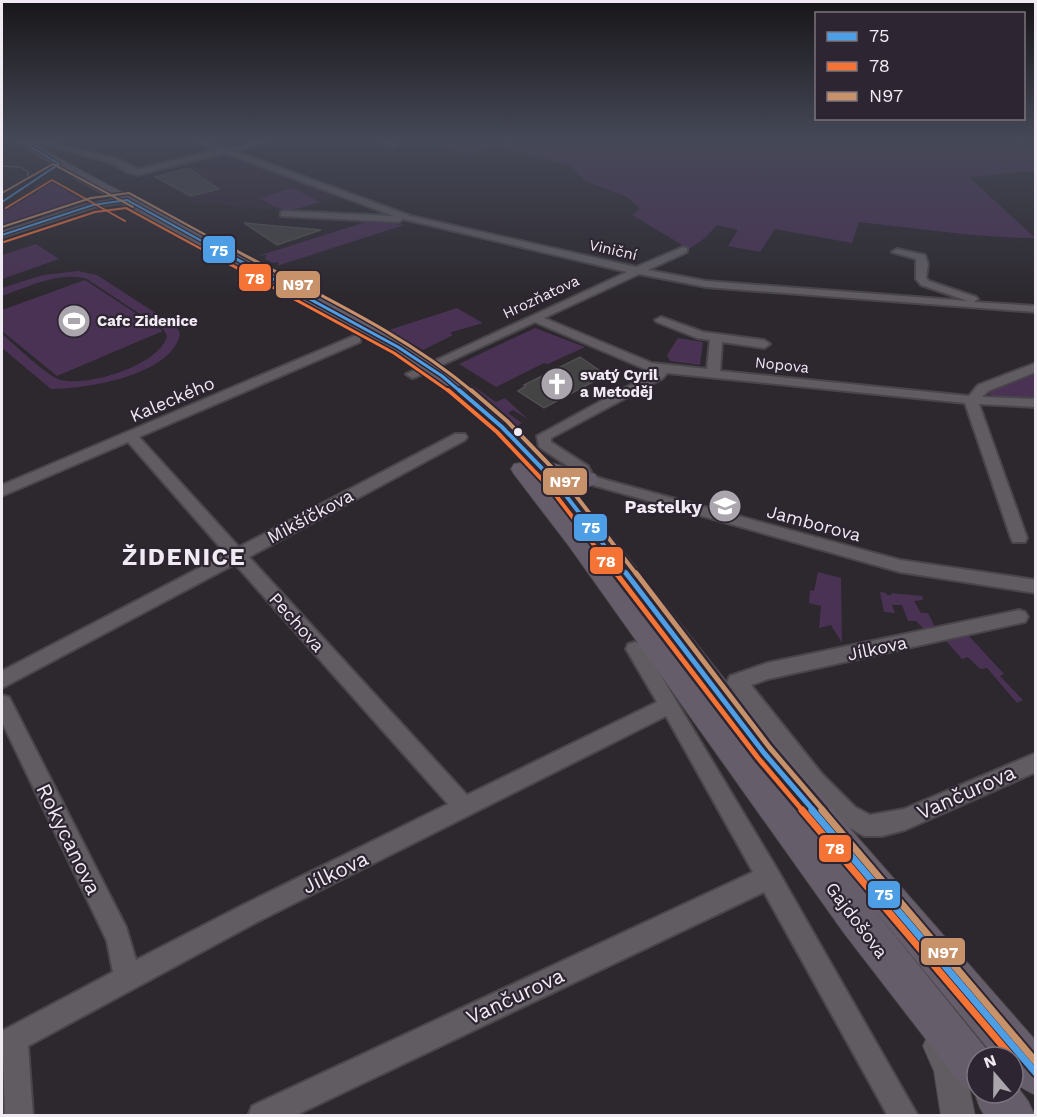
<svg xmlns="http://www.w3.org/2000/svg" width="1037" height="1117" font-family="'Work Sans',sans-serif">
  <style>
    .built { fill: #342a39 }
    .green { fill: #493254 }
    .building { fill: #454445; stroke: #504e50; stroke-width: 1.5 }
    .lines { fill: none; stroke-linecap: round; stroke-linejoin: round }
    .minor-casing { stroke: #49454a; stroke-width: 4 }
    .tertiary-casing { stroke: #49454a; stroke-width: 2 }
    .primary-casing { stroke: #49454a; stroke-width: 2 }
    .minor { fill: #605c62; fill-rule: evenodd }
    .tertiary { fill: #605c62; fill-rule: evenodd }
    .primary { fill: #655e6a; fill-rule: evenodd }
    .tram { stroke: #615e62; stroke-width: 1.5 }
    .bus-1-far4-casing { stroke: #2d2531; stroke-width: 4.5 }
    .bus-1-far3-casing { stroke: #2d2531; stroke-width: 6 }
    .bus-1-far2-casing { stroke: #2d2531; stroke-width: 8 }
    .bus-1-far1-casing { stroke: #2d2531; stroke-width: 10 }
    .bus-1-casing { stroke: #2d2531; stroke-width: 11 }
    .bus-2-far4-casing { stroke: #2d2531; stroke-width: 4.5 }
    .bus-2-far3-casing { stroke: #2d2531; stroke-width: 6 }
    .bus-2-far2-casing { stroke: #2d2531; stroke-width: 8 }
    .bus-2-far1-casing { stroke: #2d2531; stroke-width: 10 }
    .bus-2-casing { stroke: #2d2531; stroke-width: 11 }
    .bus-3-far4-casing { stroke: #2d2531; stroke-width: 4.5 }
    .bus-3-far3-casing { stroke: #2d2531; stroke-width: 6 }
    .bus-3-far2-casing { stroke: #2d2531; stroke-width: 8 }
    .bus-3-far1-casing { stroke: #2d2531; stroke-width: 10 }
    .bus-3-casing { stroke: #2d2531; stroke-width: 11 }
    .bus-1-far4 { stroke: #4d9ee5; stroke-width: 2 }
    .bus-1-far3 { stroke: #4d9ee5; stroke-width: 3 }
    .bus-1-far2 { stroke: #4d9ee5; stroke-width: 4 }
    .bus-1-far1 { stroke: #4d9ee5; stroke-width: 5 }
    .bus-1 { stroke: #4d9ee5; stroke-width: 7 }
    .bus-2-far4 { stroke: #f57335; stroke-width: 2 }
    .bus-2-far3 { stroke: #f57335; stroke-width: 3 }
    .bus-2-far2 { stroke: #f57335; stroke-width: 4 }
    .bus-2-far1 { stroke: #f57335; stroke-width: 5 }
    .bus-2 { stroke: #f57335; stroke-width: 7 }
    .bus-3-far4 { stroke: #c7916a; stroke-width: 2 }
    .bus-3-far3 { stroke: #c7916a; stroke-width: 3 }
    .bus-3-far2 { stroke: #c7916a; stroke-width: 4 }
    .bus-3-far1 { stroke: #c7916a; stroke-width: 5 }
    .bus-3 { stroke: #c7916a; stroke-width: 7 }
    .bus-dot { fill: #f0eaf2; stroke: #2d2531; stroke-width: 2 }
    .labels { text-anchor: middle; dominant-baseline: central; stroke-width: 4.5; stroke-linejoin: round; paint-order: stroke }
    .far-street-label { font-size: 15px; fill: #f0eaf2; stroke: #2d2531 }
    .far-poi-label { font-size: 15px; font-weight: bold; fill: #f0eaf2; stroke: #2d2531; text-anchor: start }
    .street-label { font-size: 18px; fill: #f0eaf2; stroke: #2d2531 }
    .poi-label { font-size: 18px; font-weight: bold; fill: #f0eaf2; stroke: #2d2531; text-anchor: end }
    .near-street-label { font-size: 21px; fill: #f0eaf2; stroke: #2d2531 }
    .district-label { font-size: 24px; font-weight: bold; letter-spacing: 1.5px; fill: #f0eaf2; stroke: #2d2531 }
    .line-badge { stroke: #2d2531; stroke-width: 2 }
    .badge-label { font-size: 16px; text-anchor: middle; font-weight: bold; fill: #fff }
  </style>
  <rect width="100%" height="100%" fill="#2c282e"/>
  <path class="built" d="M225,154L340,196L291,211L194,203L155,177L194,167L198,169L211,166L202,160Z"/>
  <g class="green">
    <path d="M447,141H477L495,147L468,155L439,143Z"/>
    <path d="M490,141H1035V171L969,177L1035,238C976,238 918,228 859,222L852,243L775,229L760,252L728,246L738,230L717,225L705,238L689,249L632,215L640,208L627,197L585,181L571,166L517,152Z"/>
    <path d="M48,181L58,182L85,198L86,202C75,212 56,215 42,217C27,218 15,225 2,228V209L36,188L34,186Z"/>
    <path d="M293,188L320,202C291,211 285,214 259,198Z"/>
    <path d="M369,221L404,225L277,266L279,262L273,263L265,259L267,255L258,256Z"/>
    <path d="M36,244L59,259L2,279V255Z"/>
    <path d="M78,271L97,275L171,323L178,329L180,335C170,376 85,389 51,389L2,348V334C13,343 49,378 61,380C88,387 160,365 167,336L164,330L87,279C58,271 29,287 2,296V288L43,275Z"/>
    <path d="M85,280L163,331L57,376L2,331V310Z"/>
    <path d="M457,308L483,323L452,332L450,333L453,335L423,350L389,330Z"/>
    <path d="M535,328L585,347L548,364L544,363L496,387L459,364Z"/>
    <path d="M678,338L703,342L700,365L670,361L667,355Z"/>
    <path d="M1031,373L1035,375V398L993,397L986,392Z"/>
    <path d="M469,383L496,402L505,398L529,420L513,410L508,413L522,423L517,426Z"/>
    <path d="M818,572L841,578L842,643L831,625L819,628L821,606L809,603L810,590L814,591Z"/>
    <path d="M880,592L886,593L887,595H892L891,593L922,596L923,600L914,601L921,613H928L936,629L926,631L916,621H908L902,605H892L895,613L884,612Z"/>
    <path d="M969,636L1004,674L1000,676L1023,700L1017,703L987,668L980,669L968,657L962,659L946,641Z"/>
  </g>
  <g class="building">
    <path d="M188,168L219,189L191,196L155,177Z"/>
    <path d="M244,223L321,230L277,245Z"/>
    <path d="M580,357L606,375L544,408L518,391L526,386L524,385Z"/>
  </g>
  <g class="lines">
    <g class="minor-casing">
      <g id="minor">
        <path d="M32,141H44L118,159L138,169L217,150L195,141C206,141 214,146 224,148C236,149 255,141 269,141L234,151L411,216L636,267L683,247L687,248V252L648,270L706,281L968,301L921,285L916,279V259L892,252L897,249L925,255L928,264L926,278L929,281L976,297L978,299L974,302L1036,306V312L706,287L639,274L544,318L652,363L707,369L710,340L697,338L657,322L655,320L661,317L703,332L764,340L770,344L764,348L722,342L720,371L969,396L978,385L1036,363V372L988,391L982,397L1036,399V407L979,404L1027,538L1025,542H1013L1011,538L965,403L667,373L663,378L551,438V442L588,466L593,476L606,480L900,560L1036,580V593L900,572L582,482L577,472L539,447L537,436L656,371L645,369L535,322L416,377L412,378L406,374L627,272L403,219L399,222L281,216V212L284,211L394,216L225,153L138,175L126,172L112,163Z"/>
        <path d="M380,141H390L398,145L394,147Z"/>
        <path d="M356,335L360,336V342L139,437L239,547L455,434H465L467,437L465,440L249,557L467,795L657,702L626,649L628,644L635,642L642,644L777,869L918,1116H888L764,892L294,1116H248L252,1106L753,872L666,716L257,922L28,1046L33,1116H5L2,1031L113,972L107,941L2,722V695L9,697L126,927L136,960L241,906L448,804L235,564L2,688V671L226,554L128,442L2,496V485Z"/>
        <path d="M1019,610L1025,612L1028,617L1025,622L768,679L751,685L822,774L855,807L870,815L904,809L1036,753V772L905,830L882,836H864L839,822L824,808L771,742L727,682L730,676L767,663Z"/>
      </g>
    </g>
    <g class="tertiary-casing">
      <g id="tertiary">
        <path d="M127,197L131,198V202L95,208L2,238V231L89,203Z"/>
        <path d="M939,1030L950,1035C964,1065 969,1083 975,1116H941L934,1071L923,1046L928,1035Z"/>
      </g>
    </g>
    <g class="primary-casing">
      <path id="primary" d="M15,141H29L86,173L405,343L470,388L510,422L551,463L595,474L598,479L595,484L587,487L568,482L775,743L1036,1041V1095C1013,1085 1013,1081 1013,1057H995L866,900L992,1056L977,1057V1093H1013V1081L1028,1101L1035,1116H985L980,1108L974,1091L962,1086L844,933L569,546L514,474L511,469L514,464L525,462C485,419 441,383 391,351L76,179Z"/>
    </g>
    <use href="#minor" class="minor"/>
    <use href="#tertiary" class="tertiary"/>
    <use href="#primary" class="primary"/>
    <path class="tram" d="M2,166L21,167L29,173L26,178L11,187"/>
    <g class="bus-1-far4-casing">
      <g id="bus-1-far4">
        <path d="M2,202L59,164L21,141"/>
        <path d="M2,235L93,205L127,200L220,251"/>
      </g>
    </g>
    <g class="bus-1-far3-casing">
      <path id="bus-1-far3" d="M218,249L398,347L442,376L461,392"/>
    </g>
    <g class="bus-1-far2-casing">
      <path id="bus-1-far2" d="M459,390L502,427L557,484L627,575"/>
    </g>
    <g class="bus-1-far1-casing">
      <path id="bus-1-far1" d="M626,573L764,753L814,811"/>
    </g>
    <g class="bus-1-casing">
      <path id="bus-1" d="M812,810L1036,1073"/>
    </g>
    <g class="bus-2-far4-casing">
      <g id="bus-2-far4">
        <path d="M6,208L52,180L125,221"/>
        <path d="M4,242L95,212L126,208L205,251"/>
      </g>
    </g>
    <g class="bus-2-far3-casing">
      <path id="bus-2-far3" d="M202,249L394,353L450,392"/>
    </g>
    <g class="bus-2-far2-casing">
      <path id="bus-2-far2" d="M448,390L497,432L551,489L617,575"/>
    </g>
    <g class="bus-2-far1-casing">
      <path id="bus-2-far1" d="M616,573L758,758L803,811"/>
    </g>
    <g class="bus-2-casing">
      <path id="bus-2" d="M802,810L1012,1057"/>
    </g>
    <g class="bus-3-far4-casing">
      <g id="bus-3-far4">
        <path d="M2,193L53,164L133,207"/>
        <path d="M2,227L91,198L129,193L235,251"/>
      </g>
    </g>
    <g class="bus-3-far3-casing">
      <path id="bus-3-far3" d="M233,249C314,293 402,332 473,392"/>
    </g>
    <g class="bus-3-far2-casing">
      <path id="bus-3-far2" d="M471,390L507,421L563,479L637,575"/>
    </g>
    <g class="bus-3-far1-casing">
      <path id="bus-3-far1" d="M636,573L770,748L824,811"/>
    </g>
    <g class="bus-3-casing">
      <path id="bus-3" d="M822,810L1036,1062"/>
    </g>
    <use href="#bus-1-far4" class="bus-1-far4"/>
    <use href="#bus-1-far3" class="bus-1-far3"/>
    <use href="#bus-1-far2" class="bus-1-far2"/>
    <use href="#bus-1-far1" class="bus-1-far1"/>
    <use href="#bus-1" class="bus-1"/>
    <use href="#bus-2-far4" class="bus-2-far4"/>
    <use href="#bus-2-far3" class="bus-2-far3"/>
    <use href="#bus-2-far2" class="bus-2-far2"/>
    <use href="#bus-2-far1" class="bus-2-far1"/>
    <use href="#bus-2" class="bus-2"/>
    <use href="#bus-3-far4" class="bus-3-far4"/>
    <use href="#bus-3-far3" class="bus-3-far3"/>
    <use href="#bus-3-far2" class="bus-3-far2"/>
    <use href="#bus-3-far1" class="bus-3-far1"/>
    <use href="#bus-3" class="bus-3"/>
  </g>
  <linearGradient id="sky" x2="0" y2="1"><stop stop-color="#181619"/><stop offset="0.47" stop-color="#454857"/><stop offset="1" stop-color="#454857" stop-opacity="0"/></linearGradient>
  <rect width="1037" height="297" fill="url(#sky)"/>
  <defs>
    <g id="stadium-disc" transform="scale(1.725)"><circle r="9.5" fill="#aba6ad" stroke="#2d2531"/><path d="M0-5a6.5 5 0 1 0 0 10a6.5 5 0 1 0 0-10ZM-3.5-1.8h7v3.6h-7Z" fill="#fff"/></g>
    <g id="church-disc" transform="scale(1.725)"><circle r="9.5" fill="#aba6ad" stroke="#2d2531"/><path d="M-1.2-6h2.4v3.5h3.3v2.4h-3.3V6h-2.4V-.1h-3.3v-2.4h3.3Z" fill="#fff"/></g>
    <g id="school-disc" transform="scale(1.725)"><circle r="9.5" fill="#aba6ad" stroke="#2d2531"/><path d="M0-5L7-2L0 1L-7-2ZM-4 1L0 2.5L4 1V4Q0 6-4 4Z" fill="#fff"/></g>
  </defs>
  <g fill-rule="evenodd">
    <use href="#stadium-disc" x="74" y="321"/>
    <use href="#church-disc" x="557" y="384"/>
    <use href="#school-disc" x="725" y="506"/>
  </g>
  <circle class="bus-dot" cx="518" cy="432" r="5"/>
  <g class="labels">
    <g class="far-street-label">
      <text transform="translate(613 250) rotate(13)">Viniční</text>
      <text transform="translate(541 297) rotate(-25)">Hrozňatova</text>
      <text transform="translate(782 365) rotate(6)">Nopova</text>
    </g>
    <g class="far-poi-label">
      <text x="97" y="321">Cafc Zidenice</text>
      <text x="580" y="375">svatý Cyril<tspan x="580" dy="17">a Metoděj</tspan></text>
    </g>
    <g class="street-label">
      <text transform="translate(172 399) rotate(-23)">Kaleckého</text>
      <text transform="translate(310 516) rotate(-28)">Mikšíčkova</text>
      <text transform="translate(814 523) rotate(15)">Jamborova</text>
      <text transform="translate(297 622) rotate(48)">Pechova</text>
      <text transform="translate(877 648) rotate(-12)">Jílkova</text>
      <text transform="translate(857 920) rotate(53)">Gajdošova</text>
    </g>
    <g class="poi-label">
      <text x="702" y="506">Pastelky</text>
    </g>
    <g class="near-street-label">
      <text transform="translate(966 792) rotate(-24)">Vančurova</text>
      <text transform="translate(69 839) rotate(64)">Rokycanova</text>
      <text transform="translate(335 872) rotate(-26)">Jílkova</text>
      <text transform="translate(515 996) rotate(-25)">Vančurova</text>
    </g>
    <g class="district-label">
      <text x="184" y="557">ŽIDENICE</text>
    </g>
  </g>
  <g class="line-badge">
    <rect x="202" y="235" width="34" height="29" rx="6" fill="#4d9ee5"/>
    <rect x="238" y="263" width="34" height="29" rx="6" fill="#f57335"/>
    <rect x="275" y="270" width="46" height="29" rx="6" fill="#c7916a"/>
    <rect x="542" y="467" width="46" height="29" rx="6" fill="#c7916a"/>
    <rect x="573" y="513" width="35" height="29" rx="6" fill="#4d9ee5"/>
    <rect x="589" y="546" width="35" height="29" rx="6" fill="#f57335"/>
    <rect x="818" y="834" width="34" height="29" rx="6" fill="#f57335"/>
    <rect x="867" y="880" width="34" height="29" rx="6" fill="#4d9ee5"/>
    <rect x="920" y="937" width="46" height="29" rx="6" fill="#c7916a"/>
  </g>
  <g class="badge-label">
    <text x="219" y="256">75</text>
    <text x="255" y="284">78</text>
    <text x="298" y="290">N97</text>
    <text x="565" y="487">N97</text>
    <text x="591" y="533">75</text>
    <text x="606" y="567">78</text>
    <text x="835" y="854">78</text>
    <text x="884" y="900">75</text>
    <text x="943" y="958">N97</text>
  </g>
  <rect width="1037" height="1117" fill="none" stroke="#f0eaf2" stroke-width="6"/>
  <rect x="815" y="12" width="210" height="108" fill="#2d2531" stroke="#7b747e" stroke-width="1.5"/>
  <rect x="827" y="32" width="30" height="9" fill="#4d9ee5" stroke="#7b747e" stroke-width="1.5"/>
  <text x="869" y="42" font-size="18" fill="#f0eaf2">75</text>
  <rect x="827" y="62" width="30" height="9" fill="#f57335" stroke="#7b747e" stroke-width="1.5"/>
  <text x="869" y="72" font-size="18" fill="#f0eaf2">78</text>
  <rect x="827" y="92" width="30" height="9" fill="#c7916a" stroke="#7b747e" stroke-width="1.5"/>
  <text x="869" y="102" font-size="18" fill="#f0eaf2">N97</text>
  <g transform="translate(995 1075) rotate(340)"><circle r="28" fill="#2d2531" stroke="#7b747e" stroke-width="1.5"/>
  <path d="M0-4.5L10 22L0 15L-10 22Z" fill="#aba6ad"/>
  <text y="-9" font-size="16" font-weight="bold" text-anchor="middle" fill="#f0eaf2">N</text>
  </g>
</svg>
